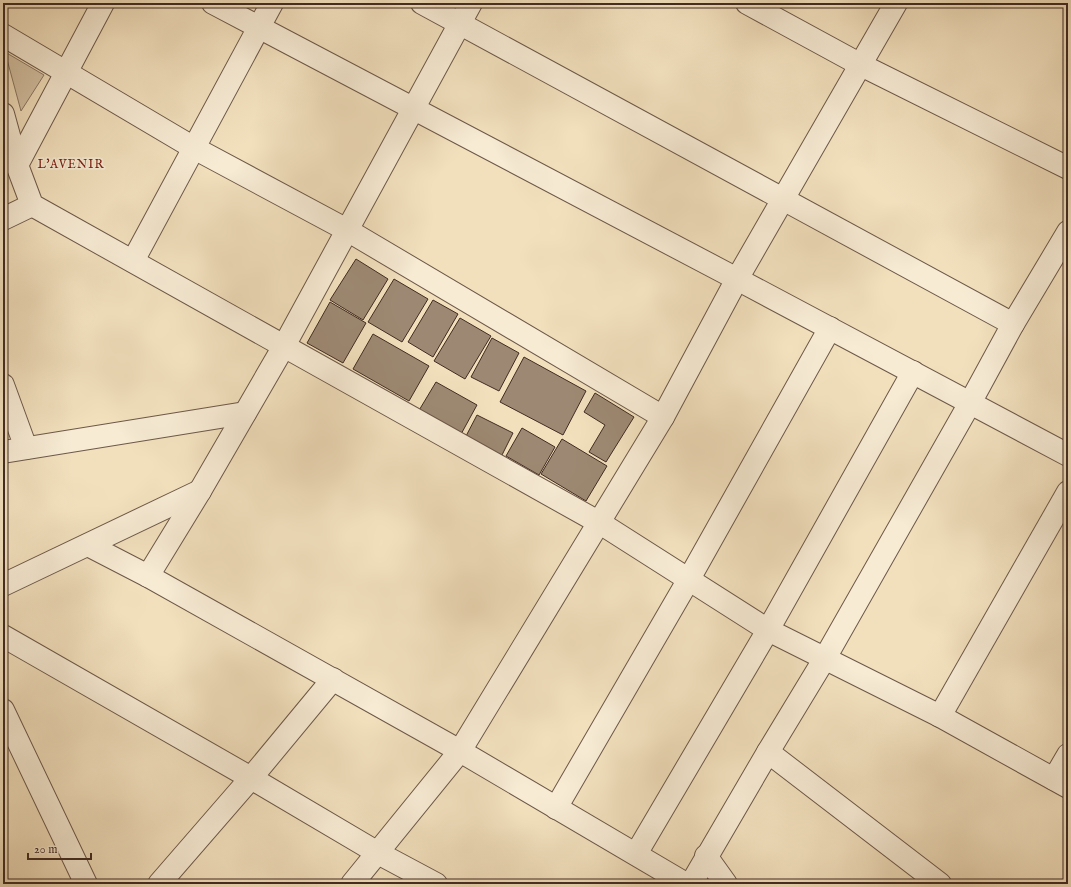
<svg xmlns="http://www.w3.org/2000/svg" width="1071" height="887" font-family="'IM FELL English',serif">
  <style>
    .green { fill: #d4c1a3; stroke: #8a7662 }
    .building { fill: #9d8973; stroke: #412b22 }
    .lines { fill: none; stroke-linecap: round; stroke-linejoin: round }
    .minor-casing { stroke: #6d5849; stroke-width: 24 }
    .tertiary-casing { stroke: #6d5849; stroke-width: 24 }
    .minor { stroke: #f7ebd4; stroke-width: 22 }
    .tertiary { stroke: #f7ebd4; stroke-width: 22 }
    .labels { text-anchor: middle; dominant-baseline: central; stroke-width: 3.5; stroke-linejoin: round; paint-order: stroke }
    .neighbourhood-label { font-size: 12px; letter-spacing: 1px; fill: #7a1f14; stroke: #f7ebd4 }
  </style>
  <rect width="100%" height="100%" fill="#f2e0bd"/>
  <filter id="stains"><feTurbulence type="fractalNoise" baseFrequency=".005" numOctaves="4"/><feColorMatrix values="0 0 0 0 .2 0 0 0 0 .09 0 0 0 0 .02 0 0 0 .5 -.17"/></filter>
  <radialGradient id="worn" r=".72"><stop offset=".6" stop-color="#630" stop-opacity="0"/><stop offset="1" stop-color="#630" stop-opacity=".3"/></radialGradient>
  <path class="green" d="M5,52L44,75L21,111Z"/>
  <g class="building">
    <path d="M356,259L388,279L363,320L330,300Z"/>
    <path d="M394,279L428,299L402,342L368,322Z"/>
    <path d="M433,300L458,314L433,357L408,342Z"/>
    <path d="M330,302L366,323L343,363L307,343Z"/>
    <path d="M460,318L491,336L465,379L434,361Z"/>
    <path d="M373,334L429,366L409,401L353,369Z"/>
    <path d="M492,338L519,353L499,391L471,377Z"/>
    <path d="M524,357L586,391L563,435L500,402Z"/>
    <path d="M436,382L477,405L460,436L418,412Z"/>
    <path d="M595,393L634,417L606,462L589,452L605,425L584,412Z"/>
    <path d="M477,415L513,433L501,457L465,438Z"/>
    <path d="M522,428L555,447L539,475L506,456Z"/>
    <path d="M562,439L607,466L586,501L541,474Z"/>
  </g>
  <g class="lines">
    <g class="minor-casing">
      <g id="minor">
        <path d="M422,3L1013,324"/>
        <path d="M747,3L861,65L1068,168"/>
        <path d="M3,35L194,148L347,230L663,417"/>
        <path d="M3,114L17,165L32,205L600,523L768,630L940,716L1068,787"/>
        <path d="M17,165L103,3"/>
        <path d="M3,219L32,205"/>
        <path d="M133,261L272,3"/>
        <path d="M3,385L26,448"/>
        <path d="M3,452L245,413"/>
        <path d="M88,545L148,576L460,751L686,884"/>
        <path d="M148,576L200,491L284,346L471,3"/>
        <path d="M3,585L200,491"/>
        <path d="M3,636L251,778L378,853L436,884"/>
        <path d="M3,710L86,884"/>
        <path d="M940,716L1068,492"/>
        <path d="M768,752L825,658L970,403L1013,324L1068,232"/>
        <path d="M1054,779L1068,755"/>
        <path d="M556,808L689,579L830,328"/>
        <path d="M636,854L768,630L913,372"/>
        <path d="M706,856L726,884"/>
        <path d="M159,884L251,778L333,679"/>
        <path d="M352,884L460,751L663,417L737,279L896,3"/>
        <path d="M691,884L768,752L940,884"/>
      </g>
    </g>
    <g class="tertiary-casing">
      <path id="tertiary" d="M213,3L737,279L1068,455"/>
    </g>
    <use href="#minor" class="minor"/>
    <use href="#tertiary" class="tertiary"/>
  </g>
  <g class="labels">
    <g class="neighbourhood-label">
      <text x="71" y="164">L'AVENIR</text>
    </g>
  </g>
  <rect width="1071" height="887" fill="none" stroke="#f2e0bd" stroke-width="16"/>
  <rect x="4" y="4" width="1063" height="879" fill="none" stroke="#412b22" stroke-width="2"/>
  <rect x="8" y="8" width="1055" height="871" fill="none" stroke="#412b22"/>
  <path d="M28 853v6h63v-6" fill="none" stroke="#412b22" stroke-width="2"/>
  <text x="34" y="853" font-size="12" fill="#412b22" stroke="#f7ebd4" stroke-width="3" paint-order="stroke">20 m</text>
  <rect width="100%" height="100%" filter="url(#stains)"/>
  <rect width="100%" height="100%" fill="url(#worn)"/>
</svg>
